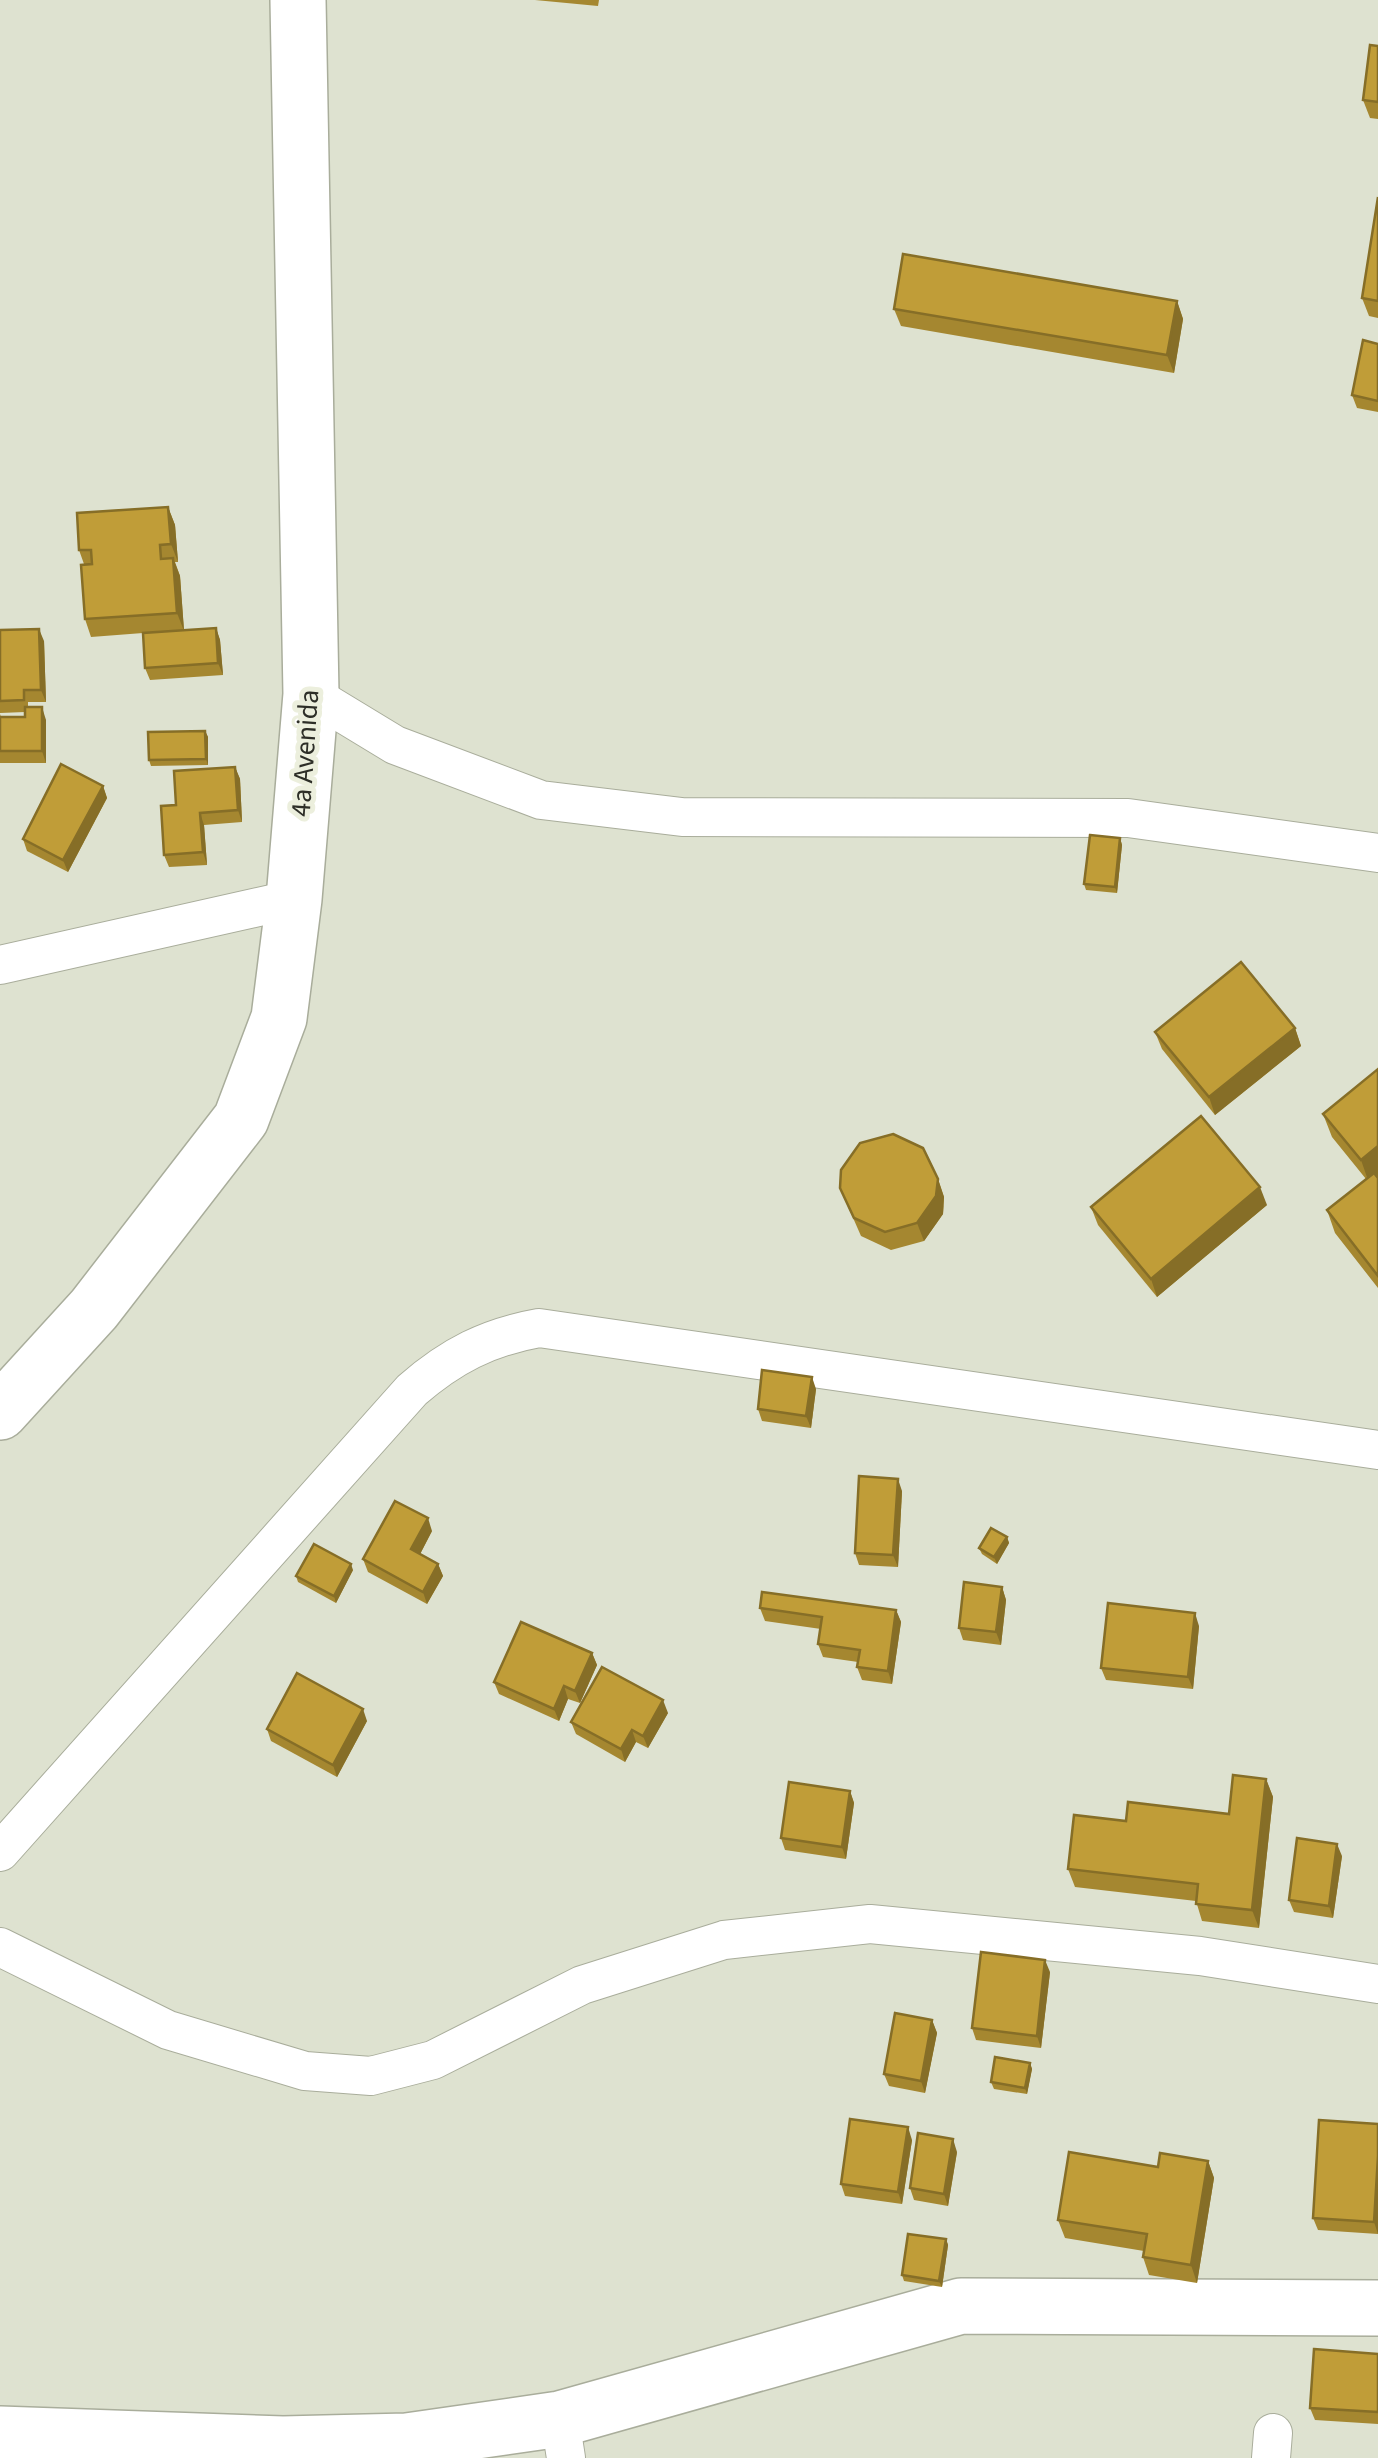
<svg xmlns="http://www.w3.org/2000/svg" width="1378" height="2458" font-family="'Source Sans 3',sans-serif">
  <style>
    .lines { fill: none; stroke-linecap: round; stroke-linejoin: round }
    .street-casing { stroke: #a9ad9b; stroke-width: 40 }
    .secondary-casing { stroke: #a9ad9b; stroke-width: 58 }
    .street { stroke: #fff; stroke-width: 38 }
    .secondary { stroke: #fff; stroke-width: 55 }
    .wall { fill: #a58730 }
    .shaded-wall { fill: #866e27 }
    .building { fill: #c09d38; stroke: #866e27; stroke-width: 2.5 }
    .labels { text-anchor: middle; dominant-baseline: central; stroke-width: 10; stroke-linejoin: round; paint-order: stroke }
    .street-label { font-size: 28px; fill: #2d2e27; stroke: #ecefdd }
  </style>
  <rect width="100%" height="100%" fill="#dee2d0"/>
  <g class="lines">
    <g class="street-casing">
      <g id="street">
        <path d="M311,694L395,745L541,800L682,817L1128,818L1378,853"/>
        <path d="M0,965L294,899"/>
        <path d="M0,1852L412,1390C451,1356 488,1337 539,1328L1378,1450"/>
        <path d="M0,1947L168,2030L305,2071L371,2076L433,2060L582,1985L724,1940L870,1924L1200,1956L1378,1984"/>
        <path d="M560,2419L566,2458"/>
        <path d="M1271,2458L1273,2433"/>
      </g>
    </g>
    <g class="secondary-casing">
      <g id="secondary">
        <path d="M0,1412L94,1309L241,1119L279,1018L294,899L311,694L298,0"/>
        <path d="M0,2434L283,2444L407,2441L560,2419L961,2306L1378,2308"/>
      </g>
    </g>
    <use href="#street" class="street"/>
    <use href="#secondary" class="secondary"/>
  </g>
  <g class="wall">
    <path d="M535,0H599L598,6Z"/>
    <path d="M1378,46V119L1370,118L1363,100Z"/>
    <path d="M1378,197V318L1369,316L1362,298Z"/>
    <path d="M1177,301L1183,319L1174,373L901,326L894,309Z"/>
    <path d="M1378,344V412L1357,408L1352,395Z"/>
    <path d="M168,507L175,525L178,562H175L180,576L184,630L216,628L220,640L223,675L150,680L145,668L143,633L91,637L85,619L84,564L79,550Z"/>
    <path d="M0,630L44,641L46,702H28V707L46,720V763H0V714L1,717H25V712L0,713Z"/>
    <path d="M205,731L208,737V765L151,766L149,760Z"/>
    <path d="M235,767L240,779L242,822L204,825L207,865L169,867L164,855L176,805Z"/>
    <path d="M103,786L107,798L68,872L27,851L23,839Z"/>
    <path d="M1120,838L1122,845L1117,893L1086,890L1084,884Z"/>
    <path d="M1295,1028L1301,1046L1215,1115L1162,1049L1155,1032Z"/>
    <path d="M1323,1114L1378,1178V1288L1335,1233L1327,1210L1366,1179L1332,1137Z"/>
    <path d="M938,1179L944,1197L943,1214L924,1241L891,1250L861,1236L840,1188Z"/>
    <path d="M1267,1205L1157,1297L1098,1225L1091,1207Z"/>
    <path d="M816,1389L811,1428L762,1421L758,1409Z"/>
    <path d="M902,1491L898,1567L859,1565L855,1553Z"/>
    <path d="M432,1531L420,1554L438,1564L443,1576L427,1604L368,1572L363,1559Z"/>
    <path d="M1007,1537L1009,1543L997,1564L982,1554L979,1548Z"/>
    <path d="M353,1570L336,1603L298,1582L296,1576Z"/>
    <path d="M1002,1587L1006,1600L1001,1645L963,1640L959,1628Z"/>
    <path d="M760,1608L896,1610L901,1622L892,1684L862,1680L857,1667L858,1662L823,1657L818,1644L821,1629L765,1621Z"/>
    <path d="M1199,1626L1193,1689L1106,1680L1101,1668Z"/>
    <path d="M592,1653L597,1665L580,1703L568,1699L559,1721L499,1694L494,1682Z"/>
    <path d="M668,1713L648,1748L636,1742L625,1762L576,1734L571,1722Z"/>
    <path d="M367,1721L337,1777L271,1741L267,1729Z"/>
    <path d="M1266,1779L1273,1797L1259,1928L1202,1921L1196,1901L1075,1887L1068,1869L1126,1821L1229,1814Z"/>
    <path d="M850,1791L854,1803L846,1859L785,1850L781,1838Z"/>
    <path d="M1342,1856L1333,1918L1294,1912L1289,1900Z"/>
    <path d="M1050,1972L1041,2048L976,2040L972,2028Z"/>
    <path d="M932,2020L937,2033L925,2093L889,2086L884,2074Z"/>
    <path d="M1030,2063L1032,2069L1027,2094L994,2089L991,2082Z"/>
    <path d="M1378,2124V2234L1318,2230L1313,2218Z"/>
    <path d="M912,2140L902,2204L845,2196L841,2184Z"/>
    <path d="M957,2152L948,2206L914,2200L910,2188Z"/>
    <path d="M1208,2161L1214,2178L1197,2283L1149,2275L1143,2257L1144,2251L1065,2238L1058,2220L1158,2167Z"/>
    <path d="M946,2239L948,2245L942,2287L904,2281L902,2275Z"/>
    <path d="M1378,2354V2424L1315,2420L1310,2408Z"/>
  </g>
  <g class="shaded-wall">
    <path d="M1177,301L1183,319L1174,373L1167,355Z"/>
    <path d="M168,507L175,525L178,562L171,544Z"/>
    <path d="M173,558L180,576L184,631L177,613Z"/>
    <path d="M216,628L220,640L223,675L218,663Z"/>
    <path d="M39,629L44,641L46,702L41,690Z"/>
    <path d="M42,707L46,720V763L42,751Z"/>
    <path d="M205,731L208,737V765L206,759Z"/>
    <path d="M235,767L240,779L242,822L238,810Z"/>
    <path d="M103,786L107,798L68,872L63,860Z"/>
    <path d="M200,813L204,825L207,865L203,852Z"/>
    <path d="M1120,838L1122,845L1117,893L1115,887Z"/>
    <path d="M1295,1028L1301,1046L1215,1115L1209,1097Z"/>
    <path d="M1378,1146V1176L1369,1183L1361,1160Z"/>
    <path d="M938,1179L944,1197L943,1214L924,1241L917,1223Z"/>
    <path d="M1260,1187L1267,1205L1157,1297L1151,1279Z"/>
    <path d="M812,1377L816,1389L811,1428L806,1416Z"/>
    <path d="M898,1479L902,1491L898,1567L893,1555Z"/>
    <path d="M428,1518L432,1531L416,1562L411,1549Z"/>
    <path d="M1007,1537L1009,1543L997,1564L994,1557Z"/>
    <path d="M351,1564L353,1570L336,1603L334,1596Z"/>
    <path d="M438,1564L443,1576L427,1604L423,1592Z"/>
    <path d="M1002,1587L1006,1600L1001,1645L996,1632Z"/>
    <path d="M896,1610L901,1622L892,1684L888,1671Z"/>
    <path d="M1195,1613L1199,1626L1193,1689L1188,1677Z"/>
    <path d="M592,1653L597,1665L580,1703L575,1691Z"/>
    <path d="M564,1686L568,1699L559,1721L554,1709Z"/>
    <path d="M663,1700L668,1713L648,1748L643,1736Z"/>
    <path d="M363,1709L367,1721L337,1777L333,1765Z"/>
    <path d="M632,1730L636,1742L625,1762L621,1749Z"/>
    <path d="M1266,1779L1273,1797L1259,1928L1252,1910Z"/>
    <path d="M850,1791L854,1803L846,1859L842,1847Z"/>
    <path d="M1337,1844L1342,1856L1333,1918L1329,1906Z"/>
    <path d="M1045,1960L1050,1972L1041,2048L1037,2036Z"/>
    <path d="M932,2020L937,2033L925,2093L921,2081Z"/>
    <path d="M1030,2063L1032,2069L1027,2094L1025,2088Z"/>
    <path d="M908,2127L912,2140L902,2204L898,2192Z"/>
    <path d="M953,2139L957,2152L948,2206L944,2194Z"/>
    <path d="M1378,2156V2234L1374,2222Z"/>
    <path d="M1208,2161L1214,2178L1197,2283L1191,2265Z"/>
    <path d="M946,2239L948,2245L942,2287L939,2281Z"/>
  </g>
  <g class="building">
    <path d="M1370,45L1378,46V102L1363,100Z"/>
    <path d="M1378,197V301L1362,298Z"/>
    <path d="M903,254L1177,301L1167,355L894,309Z"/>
    <path d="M1363,340L1378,344V401L1352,395Z"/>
    <path d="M168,507L171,544L160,545L161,559L173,558L177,613L85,619L81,565L92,564L91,550H79L77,513Z"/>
    <path d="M216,628L218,663L145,668L143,633Z"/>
    <path d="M39,629L41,690H24V700L0,701V630Z"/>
    <path d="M25,707H42V751H0V717H25Z"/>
    <path d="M205,731L206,759L149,760L148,732Z"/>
    <path d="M61,764L103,786L63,860L23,839Z"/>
    <path d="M235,767L238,810L200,813L203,852L164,855L161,806L176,805L174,771Z"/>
    <path d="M1090,835L1120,838L1115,887L1084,884Z"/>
    <path d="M1241,962L1295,1028L1209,1097L1155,1032Z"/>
    <path d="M1378,1069V1146L1361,1160L1323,1114Z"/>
    <path d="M1201,1116L1260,1187L1151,1279L1091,1207Z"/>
    <path d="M893,1134L923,1148L938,1179L936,1196L917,1223L885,1232L854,1218L840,1188L841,1170L860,1143Z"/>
    <path d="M1374,1173L1378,1178V1276L1327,1210Z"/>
    <path d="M762,1370L812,1377L806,1416L758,1409Z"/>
    <path d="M859,1476L898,1479L893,1555L855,1553Z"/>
    <path d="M395,1501L428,1518L411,1549L438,1564L423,1592L363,1559Z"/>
    <path d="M991,1528L1007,1537L994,1557L979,1548Z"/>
    <path d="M314,1544L351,1564L334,1596L296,1576Z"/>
    <path d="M964,1582L1002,1587L996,1632L959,1628Z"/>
    <path d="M762,1592L896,1610L888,1671L857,1667L860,1650L818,1644L822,1617L760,1608Z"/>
    <path d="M1108,1603L1195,1613L1188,1677L1101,1668Z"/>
    <path d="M521,1622L592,1653L575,1691L564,1686L554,1709L494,1682Z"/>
    <path d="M602,1667L663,1700L643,1736L632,1730L621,1749L571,1722Z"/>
    <path d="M297,1673L363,1709L333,1765L267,1729Z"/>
    <path d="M1233,1775L1266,1779L1252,1910L1196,1904L1198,1884L1068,1869L1074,1815L1126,1821L1128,1802L1229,1814Z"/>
    <path d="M789,1782L850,1791L842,1847L781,1838Z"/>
    <path d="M1297,1838L1337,1844L1329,1906L1289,1900Z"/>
    <path d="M981,1952L1045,1960L1037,2036L972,2028Z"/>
    <path d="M895,2013L932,2020L921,2081L884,2074Z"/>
    <path d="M995,2057L1030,2063L1025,2088L991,2082Z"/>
    <path d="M850,2119L908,2127L898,2192L841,2184Z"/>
    <path d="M1319,2120L1378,2124V2156L1374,2222L1313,2218Z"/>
    <path d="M918,2133L953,2139L944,2194L910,2188Z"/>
    <path d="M1069,2152L1158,2167L1160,2153L1208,2161L1191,2265L1143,2257L1147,2234L1058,2220Z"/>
    <path d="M908,2234L946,2239L939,2281L902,2275Z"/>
    <path d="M1314,2349L1378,2354V2412L1310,2408Z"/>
  </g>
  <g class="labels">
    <g class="street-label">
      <text transform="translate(305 753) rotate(-86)">4a Avenida</text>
    </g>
  </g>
</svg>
